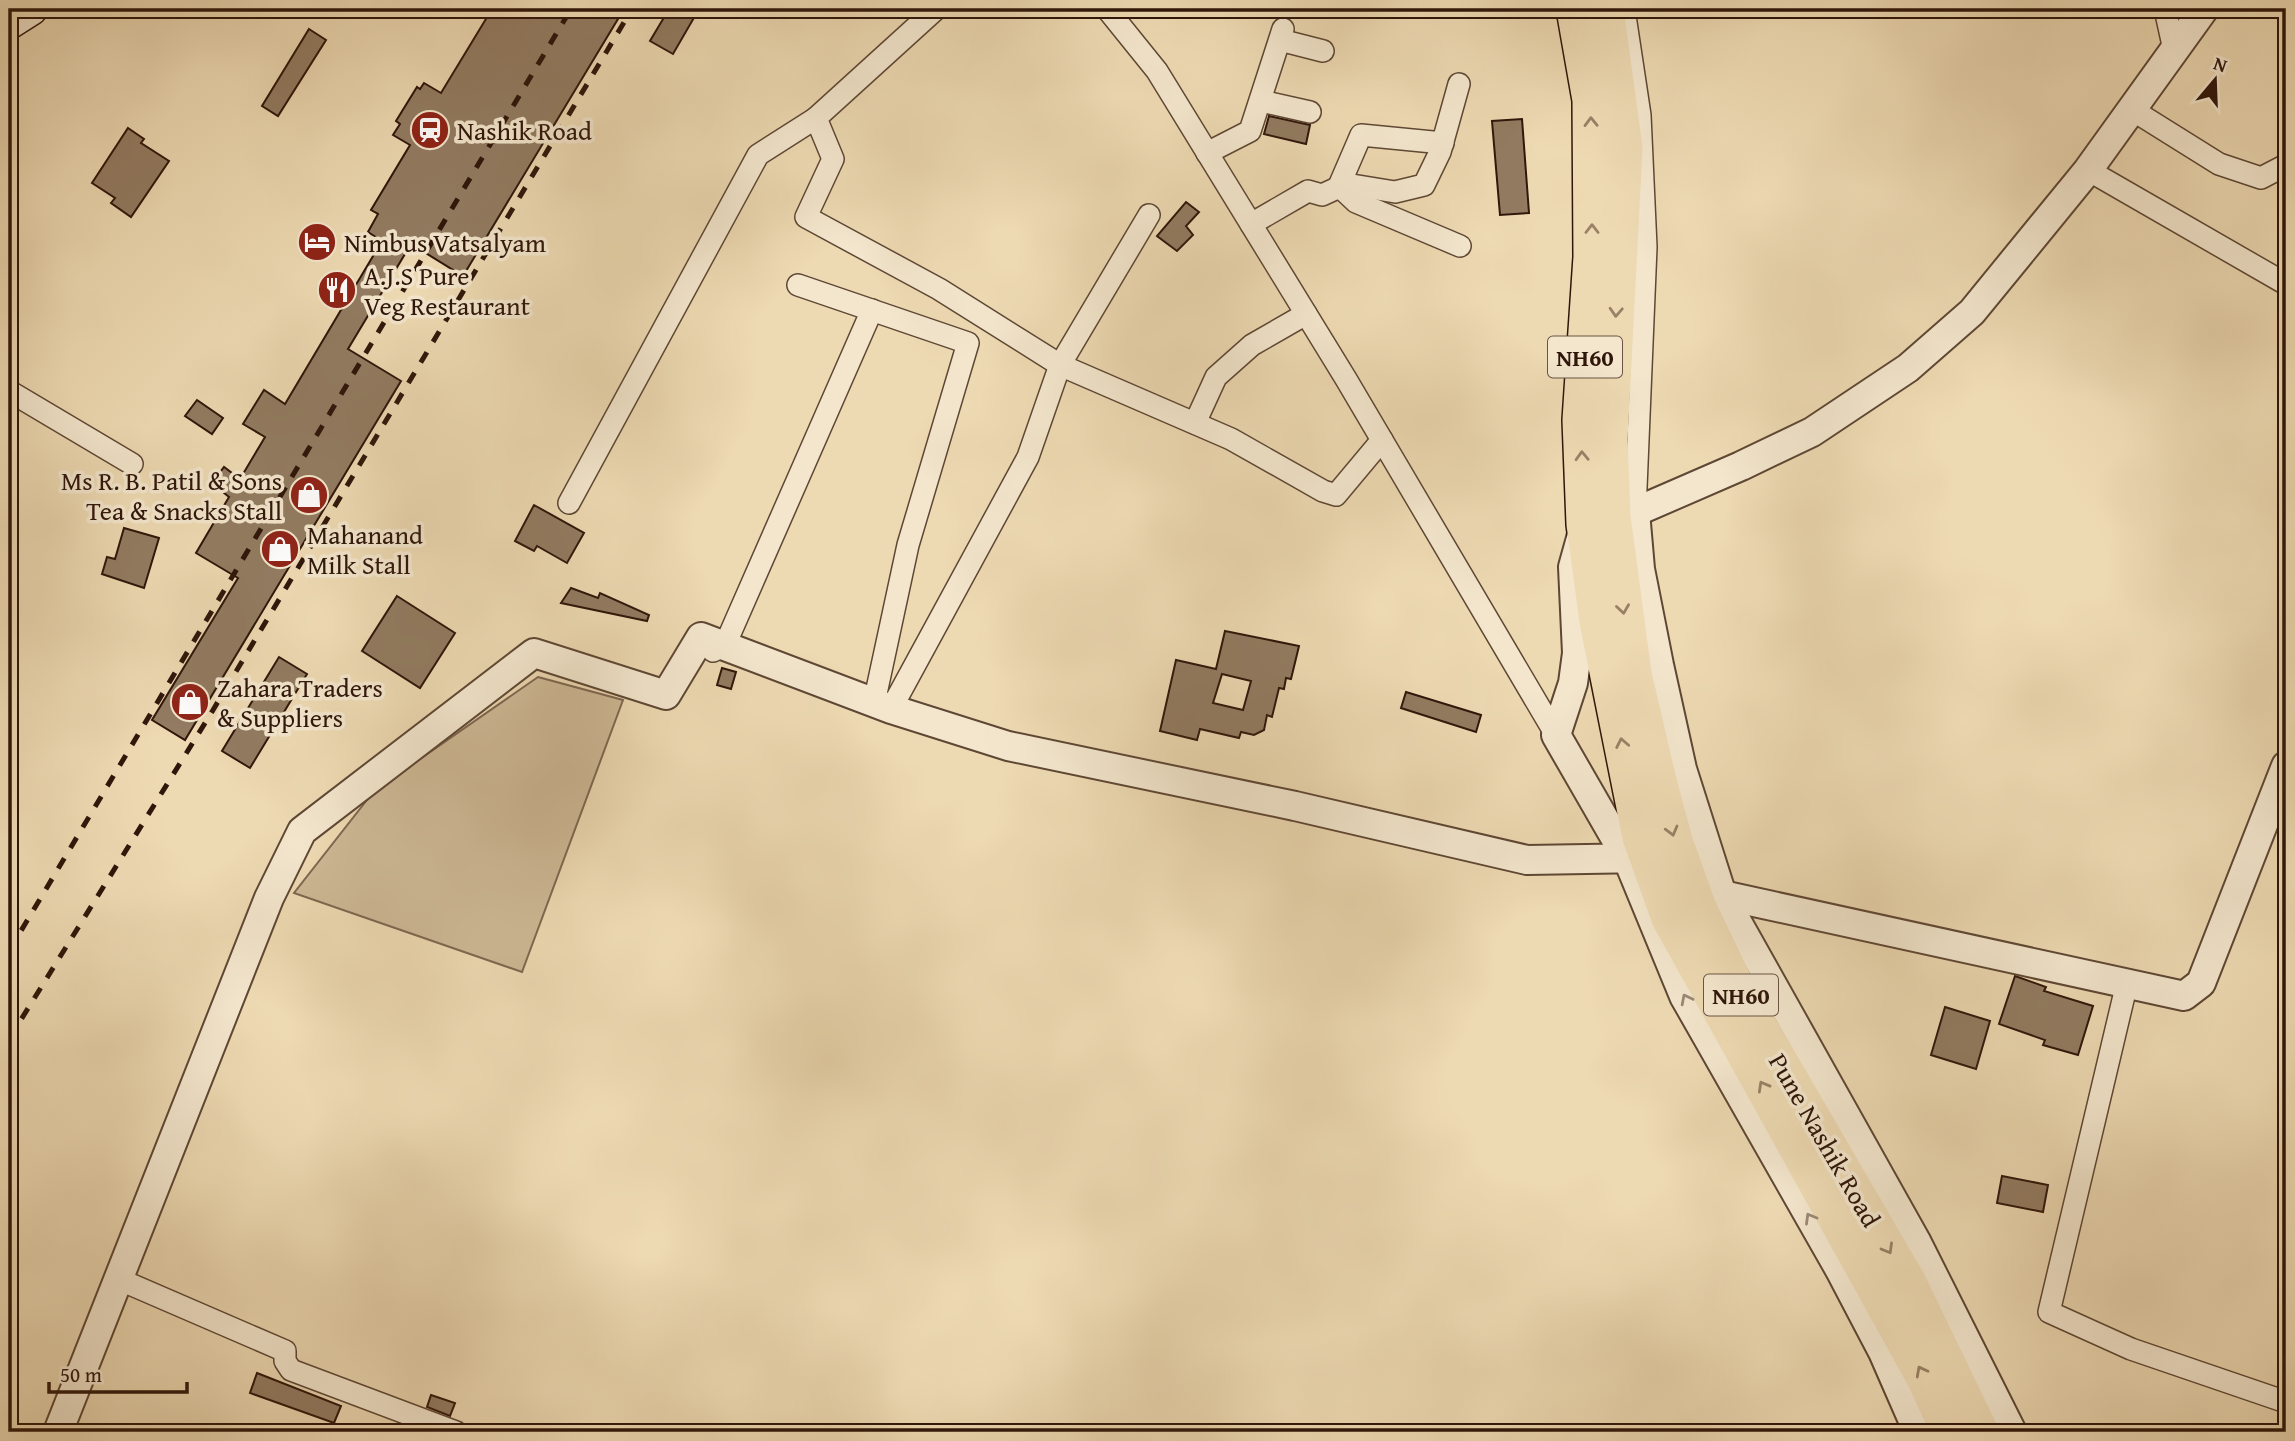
<svg xmlns="http://www.w3.org/2000/svg" width="2295" height="1441" font-family="'Gentium Book Plus',serif">
  <style>
    .green { fill: #cdb895; stroke: #7e6750; stroke-width: 2 }
    .building { fill: #927b61; stroke: #2f160a; stroke-width: 2; fill-rule: evenodd }
    .lines { fill: none; stroke-linecap: round; stroke-linejoin: round }
    .minor-casing { stroke: #5e4734; stroke-width: 24 }
    .tertiary-casing { stroke: #5e4734; stroke-width: 32 }
    .secondary-casing { stroke: #2f160a; stroke-width: 35 }
    .trunk-casing { stroke: #2f160a; stroke-width: 40 }
    .minor { stroke: #f3e6cd; stroke-width: 21 }
    .tertiary { stroke: #f3e6cd; stroke-width: 28 }
    .secondary { stroke: #f3e6cd; stroke-width: 32 }
    .trunk { stroke: #edd9b2; stroke-width: 37 }
    .rail { stroke: #2f160a; stroke-width: 5; stroke-dasharray: 12 12; stroke-linecap: butt }
    .oneway { stroke: #988166 }
    .oneway2 { stroke: #9b8875 }
    .labels { text-anchor: middle; dominant-baseline: central; stroke-width: 7; stroke-linejoin: round; paint-order: stroke }
    .shield { fill: #f3e6cd; stroke: #6a5444; stroke-width: 2 }
    .shield-label { font-size: 24px; font-weight: bold; fill: #2f160a }
    .poi-label { font-size: 26px; fill: #2f160a; stroke: #f3e6cd; text-anchor: start }
    .street-label { font-size: 26px; fill: #2f160a; stroke: #f3e6cd }
  </style>
  <rect width="100%" height="100%" fill="#edd9b2"/>
  <filter id="stains"><feTurbulence type="fractalNoise" baseFrequency=".00286" numOctaves="4"/><feColorMatrix values="0 0 0 0 .2 0 0 0 0 .09 0 0 0 0 .02 0 0 0 .5 -.17"/></filter>
  <radialGradient id="worn" r=".72"><stop offset=".6" stop-color="#630" stop-opacity="0"/><stop offset="1" stop-color="#630" stop-opacity=".3"/></radialGradient>
  <path class="green" d="M538,677L623,700L522,972L294,893L374,791Z"/>
  <g class="building">
    <path d="M492,9H624L463,276L411,244L348,349L401,381L185,740L152,720L238,578L196,553L229,497L212,483L224,467L240,479L265,437L243,424L264,390L285,404L382,241L368,232L378,214L371,210L410,145L393,135L400,124L396,121L417,87L420,89L424,83L441,93Z"/>
    <path d="M669,9H699L673,54L650,41Z"/>
    <path d="M309,29L326,40L278,116L262,106Z"/>
    <path d="M1269,116L1310,125L1306,144L1264,134Z"/>
    <path d="M1522,119L1529,213L1500,215L1492,121Z"/>
    <path d="M128,128L144,139L141,143L169,161L131,217L111,203L115,198L92,183Z"/>
    <path d="M1186,202L1199,212L1186,226L1193,235L1177,251L1157,236Z"/>
    <path d="M197,400L223,418L212,434L185,416Z"/>
    <path d="M534,505L584,533L567,563L537,546L534,551L515,541Z"/>
    <path d="M124,528L159,538L144,588L102,574L107,557L115,559Z"/>
    <path d="M571,588L598,598L600,593L649,615L647,621L561,603Z"/>
    <path d="M397,596L455,633L420,688L362,651Z"/>
    <path d="M1225,631L1299,646L1291,679L1286,678L1284,689L1279,688L1272,717L1267,715L1264,730L1254,735L1241,732L1239,738L1200,729L1197,740L1160,731L1176,660L1216,669ZM1222,674L1251,681L1243,710L1213,703Z"/>
    <path d="M279,657L307,674L250,768L222,751Z"/>
    <path d="M722,668L736,672L731,689L717,685Z"/>
    <path d="M1406,692L1481,715L1476,732L1401,708Z"/>
    <path d="M2015,976L2046,987L2044,991L2093,1006L2078,1055L2043,1045L2045,1040L1999,1024Z"/>
    <path d="M1945,1007L1990,1021L1976,1069L1931,1055Z"/>
    <path d="M2002,1176L2048,1185L2043,1212L1997,1203Z"/>
    <path d="M257,1373L341,1406L334,1423L250,1393Z"/>
    <path d="M431,1395L455,1403L450,1416L427,1407Z"/>
  </g>
  <g class="lines">
    <g class="minor-casing">
      <g id="minor">
        <path d="M1107,9L1157,71L1346,379L1556,735"/>
        <path d="M1624,9L1640,115L1646,247L1635,512"/>
        <path d="M2165,9L2174,50"/>
        <path d="M1280,40L1323,51"/>
        <path d="M1261,101L1310,112"/>
        <path d="M2131,109L2219,164L2261,178L2286,165"/>
        <path d="M1443,143L1361,135L1339,186L1356,202L1460,246"/>
        <path d="M1207,153L1250,131L1283,29"/>
        <path d="M2088,170L2286,284"/>
        <path d="M1149,215L1060,365L1231,439L1323,491L1336,495L1382,440"/>
        <path d="M1251,224L1308,191L1322,195L1346,184L1395,192L1424,185L1440,152L1459,84"/>
        <path d="M798,285L968,343L908,545L874,703"/>
        <path d="M9,391L132,464"/>
        <path d="M1195,423L1216,377L1252,345L1306,314"/>
        <path d="M569,503L758,155L816,118"/>
        <path d="M713,651L725,645L872,310"/>
        <path d="M891,709L1028,457L1060,365L939,289L806,217L833,159L816,118L936,9"/>
        <path d="M2127,983L2049,1312L2131,1349L2286,1402"/>
        <path d="M116,1278L285,1351V1361L291,1370L456,1432"/>
      </g>
    </g>
    <g class="tertiary-casing">
      <g id="tertiary">
        <path d="M1635,512L1640,569L1659,665L1682,769L1722,895L1916,1241L2012,1432"/>
        <path d="M1722,895L2184,996L2201,983L2286,766"/>
        <path d="M58,1432L269,898L302,831L534,653L666,695L701,637L891,709L1008,746L1295,806L1527,860L1646,858"/>
        <path d="M1918,1432L1883,1352L1840,1270L1684,996L1628,860L1556,735L1573,683L1577,653L1573,567L1585,524L1635,512L1741,466L1812,432L1908,368L1972,312L2088,170L2204,9"/>
      </g>
    </g>
    <g class="secondary-casing">
      <path id="secondary" d="M9,23L31,9"/>
    </g>
    <g class="trunk-casing">
      <g id="trunk">
        <path d="M1575,9L1591,100L1592,257L1581,420L1585,524L1598,621L1641,837L1670,918L1924,1376L1950,1432"/>
        <path d="M1605,9L1624,148L1609,440L1612,517L1633,674L1657,777L1674,841L1698,908L1737,989L1908,1283L1980,1432"/>
      </g>
    </g>
    <use href="#minor" class="minor"/>
    <use href="#tertiary" class="tertiary"/>
    <use href="#secondary" class="secondary"/>
    <use href="#trunk" class="trunk"/>
    <g class="rail">
      <path d="M9,951L571,9"/>
      <path d="M9,1039L210,715L632,9"/>
    </g>
  </g>
  <defs><path id="oneway-chevron" d="M-2-3.5L2.5 0L-2 3.5" fill="none" stroke-width="1.6" stroke-linecap="round" stroke-linejoin="round" transform="scale(1.75)"/></defs>
  <g class="oneway">
    <use href="#oneway-chevron" transform="translate(1591 122) rotate(-91)"/>
    <use href="#oneway-chevron" transform="translate(1592 229) rotate(-90)"/>
    <use href="#oneway-chevron" transform="translate(1616 312) rotate(93)"/>
    <use href="#oneway-chevron" transform="translate(1582 456) rotate(-92)"/>
    <use href="#oneway-chevron" transform="translate(1623 609) rotate(82)"/>
    <use href="#oneway-chevron" transform="translate(1622 743) rotate(-101)"/>
    <use href="#oneway-chevron" transform="translate(1672 831) rotate(75)"/>
    <use href="#oneway-chevron" transform="translate(1763 1086) rotate(-119)"/>
    <use href="#oneway-chevron" transform="translate(1888 1249) rotate(60)"/>
    <use href="#oneway-chevron" transform="translate(1921 1371) rotate(-118)"/>
  </g>
  <g class="oneway2">
    <use href="#oneway-chevron" transform="translate(1686 999) rotate(-117)"/>
    <use href="#oneway-chevron" transform="translate(1810 1218) rotate(-120)"/>
  </g>
  <defs>
    <g id="station-disc" transform="scale(2.0125)"><circle r="9.5" fill="#8f2418" stroke="#f3e6cd"/><path d="M-3-6H3Q5-6 5-4V2Q5 4 3 4L4.5 6H3L1.5 4h-3L-3 6H-4.5L-3 4Q-5 4-5 2V-4Q-5-6-3-6ZM-3.5-4v3h7v-3ZM-3.5 1v1.5H-2V1ZM2 1v1.5H3.5V1Z" fill="#fff"/></g>
    <g id="hotel-disc" transform="scale(2.0125)"><circle r="9.5" fill="#8f2418" stroke="#f3e6cd"/><path d="M-6-4.5h1.5V1H6V5H4.5V3h-9V5H-6ZM-4 0a1.8 1.8 0 1 1 3.6 0ZM.5 0V-2.5h3Q6-2.5 6 0Z" fill="#fff"/></g>
    <g id="restaurant-disc" transform="scale(2.0125)"><circle r="9.5" fill="#8f2418" stroke="#f3e6cd"/><path d="M-5-6h1v4h1v-4h1v4h1v-4h1v5L-1.5 .5V6h-2V.5L-5-1ZM5-6V6H3V1.5H1.5Q1.5-4 5-6Z" fill="#fff"/></g>
    <g id="shop-disc" transform="scale(2.0125)"><circle r="9.5" fill="#8f2418" stroke="#f3e6cd"/><path d="M-5-2.5h2.3a2.7 3.5 0 0 1 5.4 0H5L5.5 6h-11ZM-1.5-2.5h3a1.5 2.3 0 0 0-3 0Z" fill="#fff"/></g>
  </defs>
  <g fill-rule="evenodd">
    <use href="#station-disc" x="430" y="130"/>
    <use href="#hotel-disc" x="317" y="242"/>
    <use href="#restaurant-disc" x="337" y="290"/>
    <use href="#shop-disc" x="309" y="495"/>
    <use href="#shop-disc" x="280" y="549"/>
    <use href="#shop-disc" x="190" y="702"/>
  </g>
  <g class="labels">
    <g class="shield">
      <rect x="1548" y="336.5" width="74" height="41" rx="5"/>
      <rect x="1704" y="974.5" width="74" height="41" rx="5"/>
    </g>
    <g class="shield-label">
      <text x="1585" y="357">NH60</text>
      <text x="1741" y="995">NH60</text>
    </g>
    <g class="poi-label">
      <text x="457" y="130">Nashik Road</text>
      <text x="344" y="242">Nimbus Vatsalyam</text>
      <text x="364" y="275">A.J.S Pure<tspan x="364" dy="30">Veg Restaurant</tspan></text>
      <text x="282" y="480" text-anchor="end">Ms R. B. Patil &amp; Sons<tspan x="282" dy="30">Tea &amp; Snacks Stall</tspan></text>
      <text x="307" y="534">Mahanand<tspan x="307" dy="30">Milk Stall</tspan></text>
      <text x="217" y="687">Zahara Traders<tspan x="217" dy="30">&amp; Suppliers</tspan></text>
    </g>
    <g class="street-label">
      <text transform="translate(1825 1140) rotate(60)">Pune Nashik Road</text>
    </g>
  </g>
  <rect width="2295" height="1441" fill="none" stroke="#edd9b2" stroke-width="35"/>
  <rect x="10" y="10" width="2274" height="1420" fill="none" stroke="#2f160a" stroke-width="3.5"/>
  <rect x="18" y="18" width="2260" height="1406" fill="none" stroke="#2f160a" stroke-width="2"/>
  <g transform="translate(2215 80) rotate(19)" stroke="#f3e6cd" stroke-width="5" paint-order="stroke">
  <path d="M0-5L12 26L0 18L-12 26Z" fill="#2f160a"/>
  <text y="-10" font-size="19" font-weight="bold" text-anchor="middle" fill="#2f160a">N</text>
  </g>
  <path d="M49 1382v10h138v-10" fill="none" stroke="#2f160a" stroke-width="3.5"/>
  <text x="60" y="1382" font-size="21" fill="#2f160a" stroke="#f3e6cd" stroke-width="5" paint-order="stroke">50 m</text>
  <rect width="100%" height="100%" filter="url(#stains)"/>
  <rect width="100%" height="100%" fill="url(#worn)"/>
</svg>
